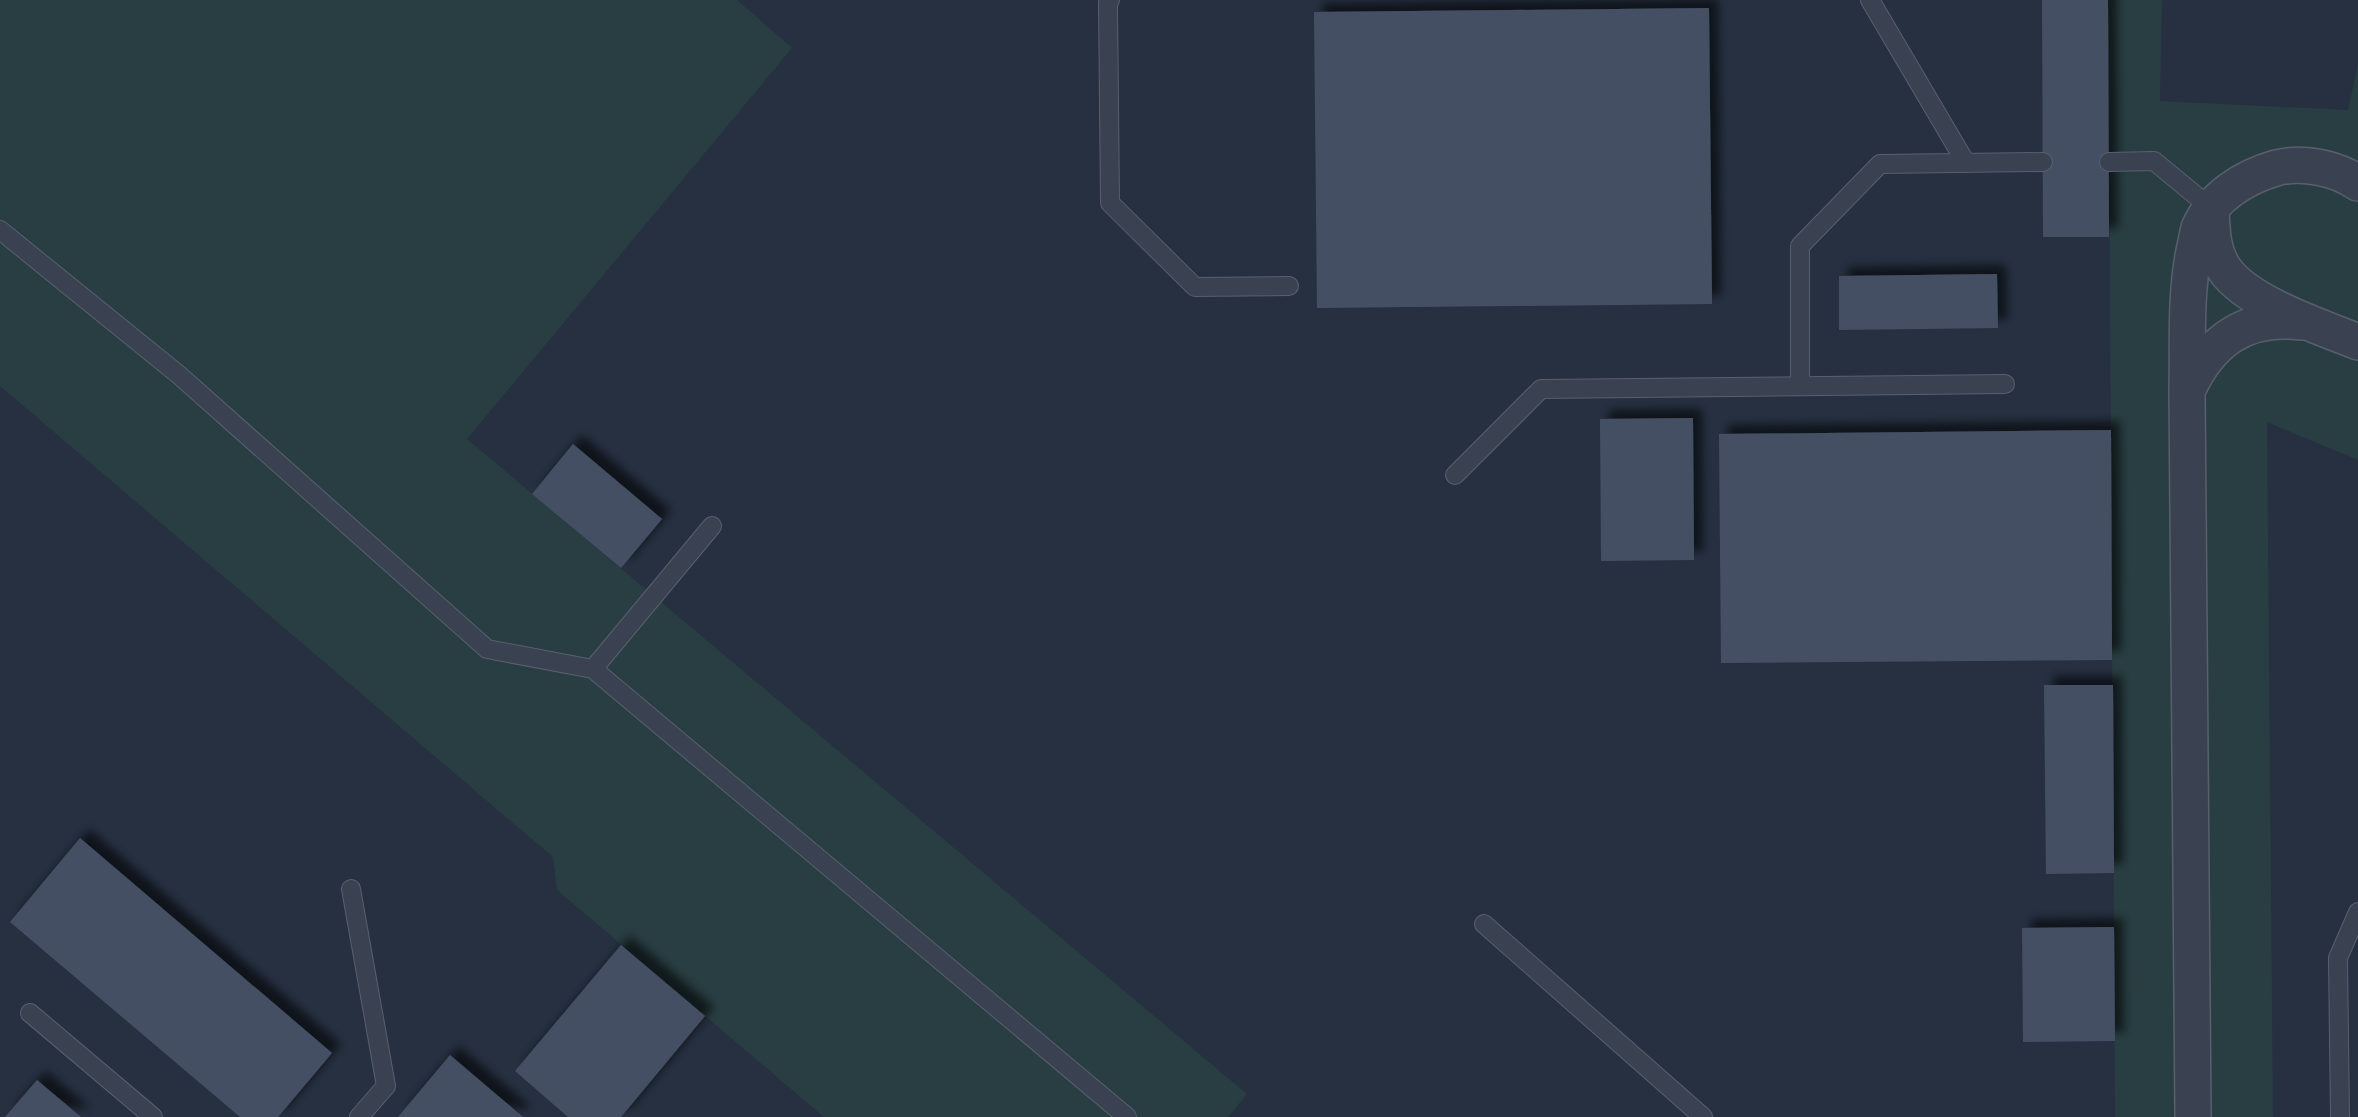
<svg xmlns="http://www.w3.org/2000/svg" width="2358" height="1117" font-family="'PT Sans',sans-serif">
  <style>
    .green { fill: #283e42 }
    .building { fill: #455063; filter: url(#shadow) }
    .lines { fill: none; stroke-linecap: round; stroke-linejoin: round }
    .lane-casing { stroke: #58606e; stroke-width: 20 }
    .street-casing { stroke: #58606e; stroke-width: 38 }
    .lane { stroke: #3a4251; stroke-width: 18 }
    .street { stroke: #3a4251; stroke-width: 35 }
  </style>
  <defs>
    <filter id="shadow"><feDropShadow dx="9" dy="-9" stdDeviation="5" flood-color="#0009"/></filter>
  </defs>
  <rect width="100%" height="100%" fill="#263041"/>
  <g class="green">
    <path d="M0,0H737L792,48L467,439L1247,1094L1228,1117H824L557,890L553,857L0,386Z"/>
    <path d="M2108,0H2162L2160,101L2348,110L2358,64V460L2267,422L2273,1117H2115Z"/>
  </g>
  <g class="building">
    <path d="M2042,0H2108L2109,237H2043Z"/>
    <path d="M1709,8L1712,304L1317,308L1314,12Z"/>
    <path d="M1997,274L1998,328L1839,330V276Z"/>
    <path d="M1693,418L1694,560L1601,561L1600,419Z"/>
    <path d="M2111,430L2112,660L1721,663L1719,434Z"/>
    <path d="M573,444L662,519L621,568L532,494Z"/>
    <path d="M2044,685H2113L2114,873L2046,874Z"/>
    <path d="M80,838L332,1053L278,1117H240L10,922Z"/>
    <path d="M2114,927L2115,1041L2023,1042L2022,928Z"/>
    <path d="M621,945L705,1016L621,1117H568L515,1071Z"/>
    <path d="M450,1055L523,1117H398Z"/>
    <path d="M37,1080L81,1117H5Z"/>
  </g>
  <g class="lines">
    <g class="lane-casing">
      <g id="lane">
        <path d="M1110,0L1108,3L1110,203L1195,287L1289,286"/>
        <path d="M1870,0L1966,163"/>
        <path d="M2109,162L2154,161L2211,208"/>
        <path d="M0,230L179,375L487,649L593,669L1127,1117"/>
        <path d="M1800,386V246L1880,164L2043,162"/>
        <path d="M1455,475L1541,389L2005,384"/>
        <path d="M593,669L712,526"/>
        <path d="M351,889L386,1086L359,1117"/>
        <path d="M1484,924L1703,1117"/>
        <path d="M30,1013L153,1117"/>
        <path d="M2340,1117L2338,958L2358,912"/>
      </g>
    </g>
    <g class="street-casing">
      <g id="street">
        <path d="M2211,209C2212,230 2212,252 2225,270C2248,303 2321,327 2358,342"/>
        <path d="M2188,389C2210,341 2246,315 2300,322"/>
        <path d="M2193,1117L2187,390C2188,343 2185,296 2194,251C2196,243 2197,235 2199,228C2213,196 2245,177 2276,168C2302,161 2336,168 2358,183"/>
      </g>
    </g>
    <use href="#lane" class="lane"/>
    <use href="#street" class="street"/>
  </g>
</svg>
